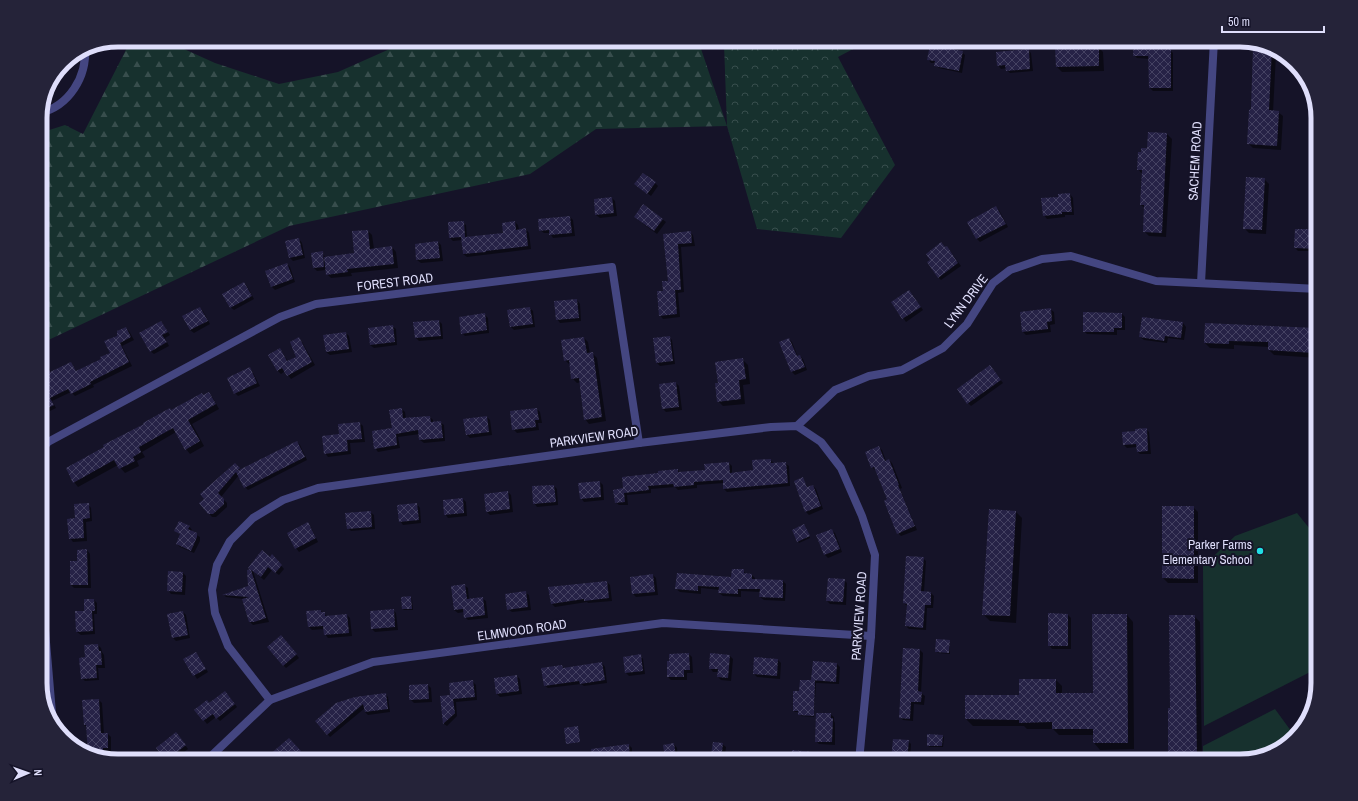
<svg xmlns="http://www.w3.org/2000/svg" width="1358" height="801" font-family="'Archivo Narrow',sans-serif">
  <style>
    .forest { fill: url(#forest-firs) }
    .park { fill: url(#park-crowns) }
    .garden { fill: #17312e }
    .shadow { fill: #0007 }
    .building { fill: url(#building-cross-hatch) }
    .lines { fill: none; stroke-linecap: round; stroke-linejoin: round }
    .street { stroke: #444681; stroke-width: 8 }
    .poi-dot { fill: #21dfe4; stroke: #151328; stroke-width: 1.5 }
    .labels { text-anchor: middle; dominant-baseline: central; stroke-width: 4; stroke-linejoin: round; paint-order: stroke }
    .street-label { font-size: 13px; fill: #dfdefb; stroke: #151328 }
    .poi-label { font-size: 13px; fill: #dfdefb; stroke: #151328; text-anchor: end }
    .rim { fill: none; stroke: #dfdefb; stroke-width: 5 }
  </style>
  <defs>
    <pattern id="forest-firs" width="22" height="20" patternUnits="userSpaceOnUse"><rect width="22" height="20" fill="#17312e"/><path d="M5 1l3.5 6h-7zM16 11l3.5 6h-7z" fill="#384e4d"/></pattern>
    <pattern id="park-crowns" width="20" height="18" patternUnits="userSpaceOnUse"><rect width="20" height="18" fill="#17312e"/><path d="M2 6a3 3 0 1 1 6 0M12 15a3 3 0 1 1 6 0" fill="none" stroke="#384e4d"/></pattern>
    <pattern id="building-cross-hatch" width="8" height="8" patternUnits="userSpaceOnUse"><rect width="8" height="8" fill="#262246"/><path d="M0 0l8 8M0 8l8-8" fill="none" stroke="#454262"/></pattern>
  </defs>
  <rect width="100%" height="100%" fill="#151328"/>
  <path class="forest" d="M131,40H164L215,63L279,84L338,72L410,40H698L727,126L596,129L530,174L289,226L40,344V133L65,125L83,134Z"/>
  <path class="park" d="M722,40H870L838,57L895,165L841,238L757,229L727,126L724,44Z"/>
  <g class="garden">
    <path d="M1297,513L1318,539V668L1204,726L1203,566L1235,536Z"/>
    <path d="M1275,709L1294,735L1279,750L1241,761H1203V746Z"/>
  </g>
  <g class="shadow">
    <path d="M1148,42L1151,45V49L1170,50L1173,53V91H1153L1150,88V59L1137,58L1134,55Z"/>
    <path d="M1098,47L1103,52L1104,71L1062,72L1057,67L1056,48Z"/>
    <path d="M1271,49L1276,54L1273,112H1278L1283,116L1281,150L1253,148L1248,143L1252,110Z"/>
    <path d="M1028,50L1031,53L1033,71L1010,73L1007,70V68L1001,69L998,65Z"/>
    <path d="M962,52L965,55L962,73L939,68L936,65V63H931L928,59Z"/>
    <path d="M1317,109L1318,113V126L1315,123Z"/>
    <path d="M1167,134L1172,139L1166,237L1149,236L1144,231L1145,208L1141,205L1142,174L1138,169L1142,153Z"/>
    <path d="M1264,179L1269,184L1266,234L1249,233L1244,228Z"/>
    <path d="M655,183L658,186L651,196L639,187Z"/>
    <path d="M1070,194L1073,198L1074,215H1065V217L1047,219L1044,215L1060,197Z"/>
    <path d="M612,198L615,201L617,216L600,218L596,215Z"/>
    <path d="M996,207L999,210L1008,227L980,242L977,239L968,222Z"/>
    <path d="M570,217L573,220L575,236L553,238L550,233H544L540,230Z"/>
    <path d="M662,219L666,222L657,234L638,220Z"/>
    <path d="M463,222L466,225L467,237L504,234L515,222L518,225L519,230L526,229L529,233L531,249L467,257L463,254L462,240L453,241L450,238L449,223Z"/>
    <path d="M1318,230V251H1298L1295,248Z"/>
    <path d="M368,231L372,235L374,249L392,247L396,252L398,268L351,273L352,276L331,278L327,274L326,270L317,271L314,268L322,253L326,258L355,254Z"/>
    <path d="M690,232L693,235L695,246L681,247L684,292L678,293L680,317L663,319L660,315L664,291L669,282L664,234Z"/>
    <path d="M299,239L302,243L305,258L293,261L290,258Z"/>
    <path d="M438,242L441,245L443,261L421,263L417,260L416,245Z"/>
    <path d="M947,247L961,266L941,280L938,277L945,248Z"/>
    <path d="M287,264L290,267L295,282L275,290L272,287Z"/>
    <path d="M244,283L247,286L254,299L234,310L230,307Z"/>
    <path d="M912,294L923,310L906,322L892,302Z"/>
    <path d="M577,300L580,304L581,321L560,323L557,319Z"/>
    <path d="M200,308L203,311L210,324L194,333L190,330Z"/>
    <path d="M530,308L533,311L535,327L514,330L511,327L508,311Z"/>
    <path d="M1050,309L1054,312L1055,324L1050,325L1051,332L1026,335L1023,332Z"/>
    <path d="M484,314L488,318L489,333L465,336L462,333Z"/>
    <path d="M1122,314L1125,317V330H1117V335L1087,334L1084,331Z"/>
    <path d="M439,321L442,324L443,339L419,341L416,338L414,323Z"/>
    <path d="M161,322L170,335L165,338L169,346L154,354L150,351Z"/>
    <path d="M1183,323L1186,327L1184,340L1168,338L1167,343L1144,340L1140,337Z"/>
    <path d="M392,326L396,329L397,345L374,348L370,345Z"/>
    <path d="M126,328L129,331L134,340L122,346L132,366L93,385L94,387L75,396L71,392L52,401L56,408L40,416V360L44,358L47,361L51,373L71,363L77,372L103,360L111,353L118,337Z"/>
    <path d="M1315,329L1318,332V358L1274,355L1269,350V347L1234,345V349L1210,348L1205,343Z"/>
    <path d="M346,333L349,336L352,352L330,355L326,352L324,336Z"/>
    <path d="M669,337L672,340L675,364L660,366L657,363Z"/>
    <path d="M584,338L588,342L590,354L592,353L597,358L606,421L589,424L585,419L581,382L577,383L572,378L570,365L565,360Z"/>
    <path d="M298,339L302,342L315,365L291,379L285,371L281,374L278,371L269,355L280,349L288,361L297,357Z"/>
    <path d="M789,339L792,342L798,357L800,356L803,359L807,370L795,375L792,372L781,343Z"/>
    <path d="M743,360L748,365L750,384L743,385L745,404L723,406L718,401L719,384Z"/>
    <path d="M249,368L252,371L260,386L238,396L235,393Z"/>
    <path d="M993,370L1003,383L971,406L968,403Z"/>
    <path d="M676,383L679,386L682,410L666,412L663,409L660,385Z"/>
    <path d="M209,393L213,398L219,409L192,424L204,446L190,454L186,449L176,432L142,452L145,457L137,461L139,466L125,473L118,465L78,487L74,482L202,394L204,396Z"/>
    <path d="M402,409L405,412L406,419L430,417L433,420V423L440,422L444,425L445,441L424,443L420,440V434L398,437L400,448L378,452L375,448L393,429Z"/>
    <path d="M537,409L540,412L542,423H538L539,430L517,433L513,429Z"/>
    <path d="M487,417L490,420L492,435L470,438L467,435L464,420Z"/>
    <path d="M360,423L363,426L365,442L350,443L351,454L328,457L325,453L341,434Z"/>
    <path d="M1146,429L1149,432L1151,454H1140L1138,452L1137,447L1127,448L1124,445L1123,433Z"/>
    <path d="M297,442L300,445L307,460L248,490L245,487L239,475L221,497L227,503V507L216,517H212L200,503L235,465L241,470Z"/>
    <path d="M879,447L882,450L886,461L889,460L892,463L902,488L900,489L917,530L901,536L898,533L888,500L877,470H875L872,467Z"/>
    <path d="M770,460L774,463H785L789,466L790,486L727,492L724,489V483L697,485V488L678,490L675,487L651,489V493L627,495L628,505H619L615,502L624,489L678,470L680,473L706,471L729,463L732,466V473L754,471Z"/>
    <path d="M803,478L808,488L813,486L816,489L823,509L809,515L806,512L795,482Z"/>
    <path d="M600,482L603,485L604,500L584,502L581,498Z"/>
    <path d="M554,486L557,489L558,505L537,507L534,503Z"/>
    <path d="M508,492L511,495L513,512L490,515L487,512Z"/>
    <path d="M463,499L466,502L467,516L448,518L445,514Z"/>
    <path d="M88,504L91,508L92,521L86,522L87,541L73,542L70,538L76,519Z"/>
    <path d="M417,504L420,508L421,523L403,525L400,521Z"/>
    <path d="M1163,507H1193L1198,512V583H1168L1163,578Z"/>
    <path d="M370,512L374,515L375,529L351,531L348,528Z"/>
    <path d="M1016,512L1022,518L1016,623L990,621L983,614Z"/>
    <path d="M307,524L311,527L318,542L299,552L296,548L288,533Z"/>
    <path d="M189,526L192,530L191,532L200,537V541L194,553L180,547L177,544L181,535L175,531Z"/>
    <path d="M805,527L810,538L799,543L798,541Z"/>
    <path d="M831,530L835,533L842,552L828,558L825,555L817,536Z"/>
    <path d="M87,550L90,554L91,588H74L71,585L78,562Z"/>
    <path d="M273,556L284,569L279,575L272,570L264,580L253,571L269,622L253,625L250,622L243,599L226,597L224,595L249,587L248,571L252,570Z"/>
    <path d="M923,558L926,561L924,592L931,593L934,596L933,608H927L926,630L909,629L906,626L907,606L904,603Z"/>
    <path d="M743,570L746,574L752,575L755,578V580L783,581L786,584L785,601L764,600L760,597L761,592L741,591V597L723,596L719,593L720,590L701,588V594L680,592L676,589L732,578Z"/>
    <path d="M183,573L186,576L185,595L171,594L168,590Z"/>
    <path d="M653,575L656,578L658,595L636,597L633,594L631,577Z"/>
    <path d="M844,580L847,583L846,605L830,604L827,601Z"/>
    <path d="M607,582L610,585L612,601L588,603L587,602L555,607L552,604Z"/>
    <path d="M464,585L468,588L469,600L482,598L486,601L488,618L468,620L465,617L464,612L458,613L454,610Z"/>
    <path d="M525,592L529,595L531,610L512,612L508,609Z"/>
    <path d="M411,597L412,599L413,610H404L403,609Z"/>
    <path d="M94,600L97,603V614H94L95,634L81,635L77,632L76,612H85Z"/>
    <path d="M393,610L396,613L398,630L375,632L372,629L371,612Z"/>
    <path d="M321,611L328,617L347,615L350,618L352,636L328,638L325,634L324,629L312,630L309,627Z"/>
    <path d="M183,612L186,615L190,638L176,641L173,638Z"/>
    <path d="M1068,615L1071,618V649H1052L1049,645Z"/>
    <path d="M1127,615L1133,622L1134,749L1100,750L1094,743V735H1059L1053,729H1027L1024,726H973L966,719V696H1020L1056,680L1062,686V694H1094Z"/>
    <path d="M1194,616L1200,622L1202,761H1170Z"/>
    <path d="M284,639L299,658L286,668L283,665Z"/>
    <path d="M949,641L950,642V654L938,653L936,652Z"/>
    <path d="M98,645L101,648L102,652L104,655L105,668H98L99,680L85,681L82,678L86,658Z"/>
    <path d="M920,650L923,653L921,693L925,696L924,705L914,704L913,721L903,720L900,717Z"/>
    <path d="M196,653L208,672L197,679L185,659Z"/>
    <path d="M689,654L692,657L693,673H687V680H671L668,677V662Z"/>
    <path d="M640,655L643,659L645,674L629,676L626,673Z"/>
    <path d="M730,656L733,659L731,681L721,680L718,677V672H713L710,668Z"/>
    <path d="M778,660L781,663L780,679L757,677L754,674Z"/>
    <path d="M602,663L605,667L607,683L584,686L581,684L548,688L544,685L562,666L565,669Z"/>
    <path d="M837,664L840,667L839,684L816,683L814,717L801,716L799,712H795L794,711L814,681L812,679Z"/>
    <path d="M517,676L520,679L522,694L500,697L497,694Z"/>
    <path d="M473,682L476,685L477,700L456,702L457,716L447,726L444,724L441,697L451,696Z"/>
    <path d="M428,685L431,688L432,702L414,703L410,699Z"/>
    <path d="M385,694L388,697L390,712L368,715L365,712V708L330,737L316,721Z"/>
    <path d="M228,695L237,707L220,721L216,717L207,724L196,710Z"/>
    <path d="M99,700L102,703L104,734H108L111,737V751H106V758L89,753L87,727L84,725Z"/>
    <path d="M830,714L834,717V721L835,723V745L819,744L816,741Z"/>
    <path d="M942,736L944,737L943,747H929L928,745Z"/>
    <path d="M179,737L188,749L173,761H168L157,748Z"/>
    <path d="M908,741L911,744L910,761H892Z"/>
    <path d="M292,742L303,755L296,761H256L262,756L266,759Z"/>
    <path d="M674,744L677,748L678,760L669,761L666,758L667,761H594L629,745L632,748V756L663,753L665,755Z"/>
    <path d="M722,744L726,747L725,756L761,761H691L692,753L712,755Z"/>
    <path d="M387,757L391,761H379Z"/>
    <path d="M567,757L570,761H555V758Z"/>
  </g>
  <g class="building">
    <path d="M1134,40L1148,41V56H1133Z"/>
    <path d="M930,45L963,51L959,71L934,66L935,61L927,60Z"/>
    <path d="M1099,46V66L1056,67L1055,47Z"/>
    <path d="M1148,48L1171,49V88H1149Z"/>
    <path d="M1253,48H1272L1269,110L1279,111L1277,146L1247,144L1249,110L1251,109Z"/>
    <path d="M1029,49L1030,69L1006,71L1005,65L997,66L996,52Z"/>
    <path d="M1148,132L1167,133L1162,233L1143,232L1144,205H1140L1142,170H1137L1138,152H1141V148H1147Z"/>
    <path d="M643,173L656,182L647,194L634,184Z"/>
    <path d="M1246,177L1265,178L1262,230L1243,229Z"/>
    <path d="M1070,193L1072,212H1062V214L1043,216L1041,198L1058,197V194Z"/>
    <path d="M612,197L614,213L595,215L594,199Z"/>
    <path d="M643,204L663,219L654,231L634,217Z"/>
    <path d="M996,206L1006,224L976,239L967,222Z"/>
    <path d="M570,216L572,233L549,235V230L539,231L538,219Z"/>
    <path d="M464,221L465,237L503,233L502,223L515,221L516,230L526,228L528,246L486,251V252L463,254L461,237L449,238L448,222Z"/>
    <path d="M1295,229H1318V249L1294,248Z"/>
    <path d="M368,230L370,249L392,246L394,264L347,269L348,272L326,275L324,257L354,253L352,231Z"/>
    <path d="M691,231L692,243L678,244L681,290H675L677,314L659,316L657,291H663L662,281H668L663,234Z"/>
    <path d="M299,238L303,255L289,258L285,241Z"/>
    <path d="M438,241L440,258L416,260L415,244Z"/>
    <path d="M941,242L945,247L947,246L958,263L938,278L927,262L930,260L926,254Z"/>
    <path d="M323,251L324,267L313,268L311,253Z"/>
    <path d="M287,263L293,279L271,287L265,271Z"/>
    <path d="M244,282L252,296L230,308L222,294Z"/>
    <path d="M909,290L921,307L902,319L891,302Z"/>
    <path d="M577,299L579,318L556,320L554,301Z"/>
    <path d="M200,307L208,321L190,330L182,316Z"/>
    <path d="M530,307L533,324L510,327L507,310Z"/>
    <path d="M1051,308L1052,321L1047,322L1048,329L1022,332L1020,312Z"/>
    <path d="M1083,312L1122,313V328H1114V332H1083Z"/>
    <path d="M485,313L487,330L461,334L459,317Z"/>
    <path d="M1142,317L1183,322L1181,338L1165,336L1164,341L1139,337Z"/>
    <path d="M439,320L441,336L415,338L413,322Z"/>
    <path d="M161,321L168,332L162,335L167,342L150,352L139,333Z"/>
    <path d="M1205,323L1316,328L1314,353L1268,350V342L1229,341V344L1204,343Z"/>
    <path d="M393,325L395,342L370,345L368,328Z"/>
    <path d="M126,327L131,337L120,343L129,362L90,382L91,384L71,394L68,389L50,398L54,405L40,412V349L50,372L71,362L76,371L101,359L100,357L110,353L104,341L117,336V331Z"/>
    <path d="M346,332L349,349L326,352L323,335Z"/>
    <path d="M670,336L673,361L656,363L653,338Z"/>
    <path d="M299,337L312,362L287,376L282,368L277,371L268,355L280,348L287,361L296,357L290,342Z"/>
    <path d="M584,337L587,353L593,352L602,417L584,420L579,378L571,379L569,360L564,361L561,340Z"/>
    <path d="M789,338L797,356L800,355L805,367L791,372L779,342Z"/>
    <path d="M743,358L746,379L739,380L741,399L717,402L715,383H718L715,362Z"/>
    <path d="M990,365L1001,380L967,404L957,389Z"/>
    <path d="M250,367L257,383L234,394L227,378Z"/>
    <path d="M676,382L679,407L662,409L659,384Z"/>
    <path d="M209,392L216,404L188,420L200,441L185,450L173,428L139,447L141,452L133,457L135,461L119,469L114,460L73,483L66,468L104,447L103,445L144,424L143,423L170,408L171,410L202,393L203,395Z"/>
    <path d="M402,408L403,418L430,416L431,422L441,421L443,438L419,440L418,430L396,434L397,445L374,449L372,431L392,428L389,410Z"/>
    <path d="M537,408L539,420H535L536,427L512,430L510,411Z"/>
    <path d="M487,416L489,432L466,435L463,419Z"/>
    <path d="M360,422L362,439L347,440L348,451L324,454L322,436L339,434L338,424Z"/>
    <path d="M1147,428L1148,451L1137,452L1136,444L1123,445L1122,432L1135,431V429Z"/>
    <path d="M297,441L305,457L244,488L236,472L218,493L224,499V504L213,514H208L199,503L204,499L200,494L235,463L240,468L237,471Z"/>
    <path d="M879,446L885,461L889,459L899,485H898L915,526L897,534L884,501L887,499L874,467L871,468L865,452Z"/>
    <path d="M771,459V463L786,462L788,483L723,489V480L694,482V485L674,487L673,484L648,486L649,490L624,493L625,502L615,503L613,490L623,488L622,477L658,473V471L678,469V472L705,470L704,464L729,462L730,473L753,470L752,460Z"/>
    <path d="M803,477L807,487L813,485L821,506L805,512L794,481Z"/>
    <path d="M600,481L601,497L580,499L578,483Z"/>
    <path d="M554,485L556,502L533,504L532,486Z"/>
    <path d="M508,491L510,509L486,512L484,494Z"/>
    <path d="M463,498L464,513L444,515L443,500Z"/>
    <path d="M89,503L90,518L83,519L84,538L69,539L67,519L75,518L74,504Z"/>
    <path d="M417,503L419,520L399,522L397,505Z"/>
    <path d="M1162,506H1194V579L1162,578Z"/>
    <path d="M989,509L1016,511L1010,616L982,615Z"/>
    <path d="M371,511L372,527L347,529L345,513Z"/>
    <path d="M179,521L190,526L188,529L197,533V537L191,551L176,544L180,534L174,531Z"/>
    <path d="M308,522L316,538L295,549L287,533Z"/>
    <path d="M804,524L810,536L797,542L792,530Z"/>
    <path d="M832,529L840,549L824,555L816,535Z"/>
    <path d="M87,549L88,585H70V561H77V550Z"/>
    <path d="M262,550L270,557L272,554L282,565L275,573L268,567L261,577L251,570L266,618L254,622H249L242,599L249,597L222,595L248,586L247,570L250,569L248,568Z"/>
    <path d="M906,556L924,557L921,591L931,592V605H925L923,628L905,626L907,604L903,603Z"/>
    <path d="M732,569H744V573L752,574V579L783,580V598L759,597L760,589H738V594L718,593L719,587L698,586V591L675,589L677,573L731,577Z"/>
    <path d="M168,571L183,572L182,592L167,591Z"/>
    <path d="M653,574L655,592L632,594L630,577Z"/>
    <path d="M828,578L845,579L843,602L826,601Z"/>
    <path d="M607,581L609,598L584,601V599L551,604L548,587Z"/>
    <path d="M465,584L467,599L483,597L485,615L464,618L463,609L454,610L451,586Z"/>
    <path d="M526,591L528,607L507,610L505,594Z"/>
    <path d="M411,596L412,609H402L401,597Z"/>
    <path d="M84,599H94L95,611H92L93,631L76,632L75,611H84Z"/>
    <path d="M394,609L395,627L371,629L370,611Z"/>
    <path d="M321,610V612H325V616L347,614L349,633L324,635L323,626L308,627L306,611Z"/>
    <path d="M183,611L188,635L172,638L167,614Z"/>
    <path d="M1048,613L1068,614V646H1048Z"/>
    <path d="M1092,614H1127L1128,743H1093V729H1052V722L1019,723V720L965,719V695H1019V679H1056V693H1093Z"/>
    <path d="M1169,615H1195L1197,761H1168V708H1170Z"/>
    <path d="M281,635L297,654L283,666L267,647Z"/>
    <path d="M936,639L950,640L949,653L935,652Z"/>
    <path d="M98,644L99,651H101L102,665H96L97,678L81,679L79,658L85,657L84,645Z"/>
    <path d="M903,648L920,649L918,691L922,692L921,702H911L910,719L899,718Z"/>
    <path d="M196,652L206,669L193,676L183,659Z"/>
    <path d="M689,653L690,670H684V677H667V661H669V654Z"/>
    <path d="M710,653L730,655L728,678L717,677L718,669H709Z"/>
    <path d="M641,654L643,671L625,673L623,657Z"/>
    <path d="M754,657L778,659L777,676L753,674Z"/>
    <path d="M813,661L837,663L836,682L811,680Z"/>
    <path d="M602,662L605,680L580,684L579,681L544,686L541,668L562,665L563,668Z"/>
    <path d="M517,675L519,691L496,694L494,678Z"/>
    <path d="M473,680L475,697L453,699L455,713L443,724L440,696L450,695L449,683Z"/>
    <path d="M800,680H815L814,716L798,715V711H793V691H799Z"/>
    <path d="M428,684L429,699L409,700V685Z"/>
    <path d="M225,691L235,704L216,719L213,714L203,721L194,710L207,700L209,703Z"/>
    <path d="M386,693L388,709L365,712L363,704L327,735L315,721L336,703L355,697Z"/>
    <path d="M99,699L101,733H108V748H103V757L88,753L86,725H84L82,700Z"/>
    <path d="M816,713H831V718H833L832,742H815Z"/>
    <path d="M578,726L580,742L566,744L564,728Z"/>
    <path d="M176,732L186,745L166,761L156,748Z"/>
    <path d="M927,734L943,735L942,746H927Z"/>
    <path d="M289,738L301,751L290,761H262Z"/>
    <path d="M893,739L909,740L907,761H891Z"/>
    <path d="M713,742L723,743L721,761H710Z"/>
    <path d="M674,743L676,757L665,758L663,745Z"/>
    <path d="M629,744L630,761H593L591,749Z"/>
    <path d="M792,750L823,753V761H791Z"/>
  </g>
  <g class="lines">
    <g class="street">
      <path d="M40,113C69,106 87,77 85,48"/>
      <path d="M1201,283L1214,40"/>
      <path d="M797,426L835,390L869,376L902,370L943,348L967,324L993,283L1010,270L1042,259L1071,256L1156,281L1318,289"/>
      <path d="M40,451L48,442L280,317L316,304L612,267L639,443"/>
      <path d="M40,571L53,725"/>
      <path d="M270,700L228,646L215,613L212,590L217,565L230,541L253,518L283,500L318,488L639,443L771,427L797,426L821,442L841,468L862,516L875,555L871,636L859,761"/>
      <path d="M206,761L270,700L373,662L663,623L871,636"/>
    </g>
  </g>
  <circle class="poi-dot" cx="1260" cy="551" r="4"/>
  <g class="labels">
    <g class="street-label">
      <text transform="translate(1195 161) rotate(-87)">SACHEM ROAD</text>
      <text transform="translate(395 282) rotate(-7)">FOREST ROAD</text>
      <text transform="translate(966 301) rotate(-53)">LYNN DRIVE</text>
      <text transform="translate(594 437) rotate(-8)">PARKVIEW ROAD</text>
      <text transform="translate(859 616) rotate(-86)">PARKVIEW ROAD</text>
      <text transform="translate(522 630) rotate(-8)">ELMWOOD ROAD</text>
    </g>
    <g class="poi-label">
      <text x="1252" y="544">Parker Farms<tspan x="1252" dy="15">Elementary School</tspan></text>
    </g>
  </g>
  <path d="M0 0H1358V801H0ZM118 47H1240A71 71 0 0 1 1311 118V683A71 71 0 0 1 1240 754H118A71 71 0 0 1 47 683V118A71 71 0 0 1 118 47Z" fill="#252339" fill-rule="evenodd"/>
  <path class="rim" d="M118 47H1240A71 71 0 0 1 1311 118V683A71 71 0 0 1 1240 754H118A71 71 0 0 1 47 683V118A71 71 0 0 1 118 47Z"/>
  <g transform="translate(28 773) rotate(88)" stroke="#151328" stroke-width="3" paint-order="stroke">
  <path d="M0-3L7 15L0 10L-7 15Z" fill="#dfdefb"/>
  <text y="-6" font-size="11" font-weight="bold" text-anchor="middle" fill="#dfdefb">N</text>
  </g>
  <path d="M1222 26v6h102v-6" fill="none" stroke="#dfdefb" stroke-width="2"/>
  <text x="1228" y="26" font-size="12" fill="#dfdefb" stroke="#151328" stroke-width="3" paint-order="stroke">50 m</text>
</svg>
